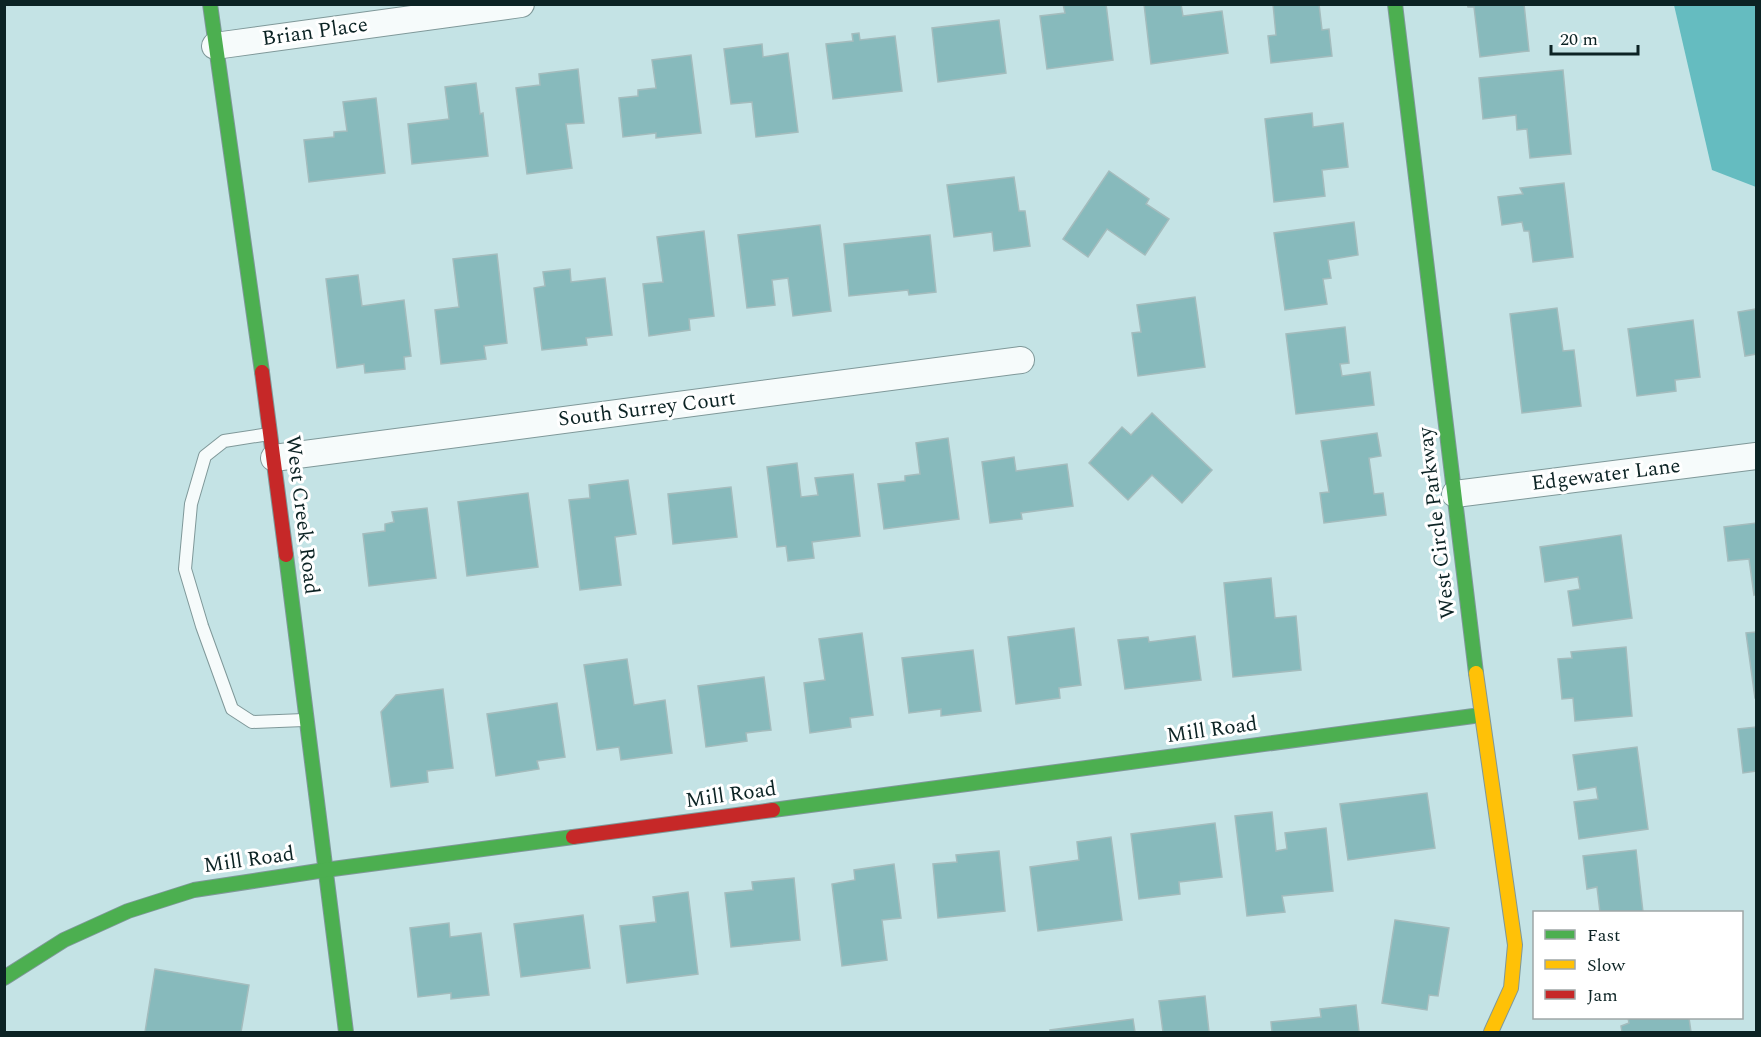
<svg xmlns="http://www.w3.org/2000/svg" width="1761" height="1037" font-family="Spectral,serif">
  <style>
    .water { fill: #65bcc0 }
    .building { fill: #87babc; stroke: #a4bcbd; stroke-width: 1.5 }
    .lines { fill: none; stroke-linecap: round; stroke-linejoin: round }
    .lane-casing { stroke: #7f9899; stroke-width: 14 }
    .street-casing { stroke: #7f9899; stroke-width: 28 }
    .fast-casing { stroke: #7f9899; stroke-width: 16 }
    .slow-casing { stroke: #7f9899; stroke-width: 16 }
    .jam-casing { stroke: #7f9899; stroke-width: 16 }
    .lane { stroke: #f6fbfb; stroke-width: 12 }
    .street { stroke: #f6fbfb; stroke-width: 26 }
    .fast { stroke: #4caf50; stroke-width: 14 }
    .slow { stroke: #ffc107; stroke-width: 14 }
    .jam { stroke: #c62828; stroke-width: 14 }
    .labels { text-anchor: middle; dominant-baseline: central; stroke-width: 6; stroke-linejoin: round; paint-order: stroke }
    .street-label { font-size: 21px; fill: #0c2324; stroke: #fff }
  </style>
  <rect width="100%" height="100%" fill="#c4e3e5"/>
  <path class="water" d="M1674,5H1756V187L1712,170Z"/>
  <g class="building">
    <path d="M1063,4H1106L1113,60L1047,69L1040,16L1065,13Z"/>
    <path d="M1144,4H1181L1183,16L1222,11L1228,53L1151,64Z"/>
    <path d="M1273,4H1319L1322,30L1329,29L1332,56L1271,63L1268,36L1276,35Z"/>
    <path d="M1467,4H1524L1529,51L1480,57L1474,7H1468Z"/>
    <path d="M999,20L1006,73L938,82L932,28Z"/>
    <path d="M859,33L860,40L895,36L902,91L833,99L826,44L853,41L852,34Z"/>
    <path d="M762,44L763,57L788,53L798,132L756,137L752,102L731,104L724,49Z"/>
    <path d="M691,55L701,133L656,138V133L623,137L619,98L638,96V90L656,88L652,60Z"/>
    <path d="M578,69L584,123L566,124L572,168L527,174L516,88L540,85L539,74Z"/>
    <path d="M1563,70L1571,154L1530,158L1527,129L1517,130L1516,115L1483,119L1479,78Z"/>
    <path d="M476,83L480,114L483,113L488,156L412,164L408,124L449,119L445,87Z"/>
    <path d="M376,98L385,173L309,182L304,140L334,137V132L347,131L343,102Z"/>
    <path d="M1312,113L1313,127L1343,123L1348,167L1322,170L1325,196L1274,202L1265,119Z"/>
    <path d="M1109,171L1149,199L1146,204L1169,219L1145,255L1107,229L1088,257L1063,239Z"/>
    <path d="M1014,177L1019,211H1025L1030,246L994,251L992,232L954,237L947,185Z"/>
    <path d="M1564,183L1573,257L1533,262L1529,231H1524L1522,222L1502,225L1498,197L1523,194L1520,188Z"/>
    <path d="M1354,222L1358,255L1328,260L1331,278L1323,279L1327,304L1285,310L1274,233Z"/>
    <path d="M820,225L831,311L793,316L788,278L772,280L775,305L747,308L738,235Z"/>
    <path d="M704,231L714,316L689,319L690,330L649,336L643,284L663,282L657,237Z"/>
    <path d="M930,235L936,292L909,295L908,290L849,296L844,244Z"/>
    <path d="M497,254L507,343L484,346L486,359L441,364L435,310L459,307L453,259Z"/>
    <path d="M570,269L571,282L605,278L612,335L586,338L587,345L542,350L534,288L545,286L543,272Z"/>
    <path d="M358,275L362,306L404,300L411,356L404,357L405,369L365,373L364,364L337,368L326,279Z"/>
    <path d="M1195,297L1205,367L1138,376L1132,333L1141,332L1137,305Z"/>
    <path d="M1557,308L1563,351L1574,350L1581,406L1522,413L1510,314Z"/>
    <path d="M1756,309V354L1745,356L1738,312Z"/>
    <path d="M1693,320L1700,377L1675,380L1676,391L1637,396L1628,329Z"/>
    <path d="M1345,327L1349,363L1340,364L1342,376L1370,372L1374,405L1296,414L1286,334Z"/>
    <path d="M1152,413L1212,470L1182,503L1152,475L1128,500L1089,463L1122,427L1131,435Z"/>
    <path d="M1377,433L1381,456L1369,458L1374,494L1383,493L1386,515L1324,523L1320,493L1329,492L1321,441Z"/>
    <path d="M948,438L959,519L884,529L878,484L905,481V476L920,474L916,443Z"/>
    <path d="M1014,457L1016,471L1067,464L1073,506L1021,513L1022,519L990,523L982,462Z"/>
    <path d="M797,463L801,497L818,495L815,478L853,474L860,536L812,542L814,558L788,561L786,546L777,547L767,467Z"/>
    <path d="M628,480L636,534L615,537L621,585L580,590L569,500L590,498L589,485Z"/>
    <path d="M731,487L737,537L673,544L668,494Z"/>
    <path d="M528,493L538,567L467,576L458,502Z"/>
    <path d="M427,508L436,578L369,586L363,534L385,531V524L394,522L392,512Z"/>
    <path d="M1756,523V594L1754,595L1749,559L1728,561L1724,527Z"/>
    <path d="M1621,535L1632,618L1573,626L1568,591L1580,589L1578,577L1545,582L1540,547Z"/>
    <path d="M1271,578L1275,618L1296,616L1301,670L1233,677L1224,583Z"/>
    <path d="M1074,628L1081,685L1059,688L1060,698L1016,704L1008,637Z"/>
    <path d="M1756,632V698H1755L1746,633Z"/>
    <path d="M862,633L873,715L850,718L851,727L810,733L804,683L825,680L819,639Z"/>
    <path d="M1195,636L1201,680L1125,689L1118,640L1148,637L1149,642Z"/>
    <path d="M1626,647L1632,716L1575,721L1573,698L1562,699L1558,659L1572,658L1571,652Z"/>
    <path d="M973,650L981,711L941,716V709L909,713L902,658Z"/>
    <path d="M627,659L634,705L665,700L672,753L621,760L619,747L597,750L584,665Z"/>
    <path d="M764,677L771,730L746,733L747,741L706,747L698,686Z"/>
    <path d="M443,689L453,768L427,771L428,782L391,787L381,712L396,695Z"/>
    <path d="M557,703L565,757L537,761L539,769L496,776L487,714Z"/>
    <path d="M1756,727V771L1743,773L1738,729Z"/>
    <path d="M1637,747L1648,829L1579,839L1574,802L1598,799L1596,787L1578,790L1573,755Z"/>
    <path d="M1427,793L1435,848L1348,860L1340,804Z"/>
    <path d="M1272,812L1276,851L1287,849L1285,833L1326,828L1333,891L1282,896L1285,912L1247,916L1235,816Z"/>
    <path d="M1215,823L1222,877L1179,882L1180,894L1139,899L1131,834Z"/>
    <path d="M1111,837L1122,920L1038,931L1030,867L1079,860L1077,842Z"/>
    <path d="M1636,850L1643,912H1600L1597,887L1587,889L1583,856Z"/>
    <path d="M999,851L1005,911L938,918L933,864L957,862L956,855Z"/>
    <path d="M894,864L901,918L882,920L887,960L842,966L832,884L855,880L854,870Z"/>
    <path d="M794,878L800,940L731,947L725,893L753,890L752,882Z"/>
    <path d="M688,892L698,974L627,983L620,926L656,922L653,897Z"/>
    <path d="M583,915L590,968L521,977L514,924Z"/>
    <path d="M1395,920L1449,928L1438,996L1429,995L1427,1010L1382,1003Z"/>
    <path d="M449,923L450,937L481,933L489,995L451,999V993L418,997L410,928Z"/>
    <path d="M155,969L249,985L241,1032H145Z"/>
    <path d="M1205,996L1209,1032H1163L1159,1001Z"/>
    <path d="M1356,1005L1359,1032H1272L1271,1022L1321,1017L1320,1009Z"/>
    <path d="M1628,1018H1689L1691,1032H1622L1621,1026L1629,1023Z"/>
    <path d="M1133,1019L1135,1032H1050V1030Z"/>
  </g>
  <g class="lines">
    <g class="lane-casing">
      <path id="lane" d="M269,434L224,441L205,456L191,504L185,569L202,626L232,709L252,722L304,720"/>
    </g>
    <g class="street-casing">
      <g id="street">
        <path d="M215,46L521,4"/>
        <path d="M274,458L1021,360"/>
        <path d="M1455,494L1756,456"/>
      </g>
    </g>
    <g class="fast-casing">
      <g id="fast">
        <path d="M210,4L262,372"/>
        <path d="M1395,4L1476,673"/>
        <path d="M286,555L346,1032"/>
        <path d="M773,810L1481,715"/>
        <path d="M4,978L64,940L128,911L194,890L325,870L573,837"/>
      </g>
    </g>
    <g class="slow-casing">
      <path id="slow" d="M1476,673L1515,945L1511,988L1491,1032"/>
    </g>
    <g class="jam-casing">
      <g id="jam">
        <path d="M262,372L286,555"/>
        <path d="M573,837L773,810"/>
      </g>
    </g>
    <use href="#lane" class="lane"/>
    <use href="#street" class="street"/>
    <use href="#fast" class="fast"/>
    <use href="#slow" class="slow"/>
    <use href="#jam" class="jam"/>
  </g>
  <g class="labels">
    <g class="street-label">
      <text transform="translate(315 32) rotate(-8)">Brian Place</text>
      <text transform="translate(647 409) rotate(-7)">South Surrey Court</text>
      <text transform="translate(1606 475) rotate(-7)">Edgewater Lane</text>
      <text transform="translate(302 515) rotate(83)">West Creek Road</text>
      <text transform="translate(1437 523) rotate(-97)">West Circle Parkway</text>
      <text transform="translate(1212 730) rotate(-8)">Mill Road</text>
      <text transform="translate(731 795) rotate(-8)">Mill Road</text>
      <text transform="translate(249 860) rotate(-8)">Mill Road</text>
    </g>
  </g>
  <rect width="1761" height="1037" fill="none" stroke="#0c2324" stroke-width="12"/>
  <rect x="1533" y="911" width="210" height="108" fill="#ffffff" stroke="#9ea7a7" stroke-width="1.5"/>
  <rect x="1545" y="930" width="30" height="9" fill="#4caf50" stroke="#9ea7a7" stroke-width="1.5"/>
  <text x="1587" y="941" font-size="18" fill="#0c2324">Fast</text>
  <rect x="1545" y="960" width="30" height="9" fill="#ffc107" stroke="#9ea7a7" stroke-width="1.5"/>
  <text x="1587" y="971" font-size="18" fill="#0c2324">Slow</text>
  <rect x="1545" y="990" width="30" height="9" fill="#c62828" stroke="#9ea7a7" stroke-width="1.5"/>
  <text x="1587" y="1001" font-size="18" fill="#0c2324">Jam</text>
  <path d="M1551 45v9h87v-9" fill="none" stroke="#0c2324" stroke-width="3"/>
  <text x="1560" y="45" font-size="18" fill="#0c2324" stroke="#ffffff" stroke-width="4.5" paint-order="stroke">20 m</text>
</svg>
